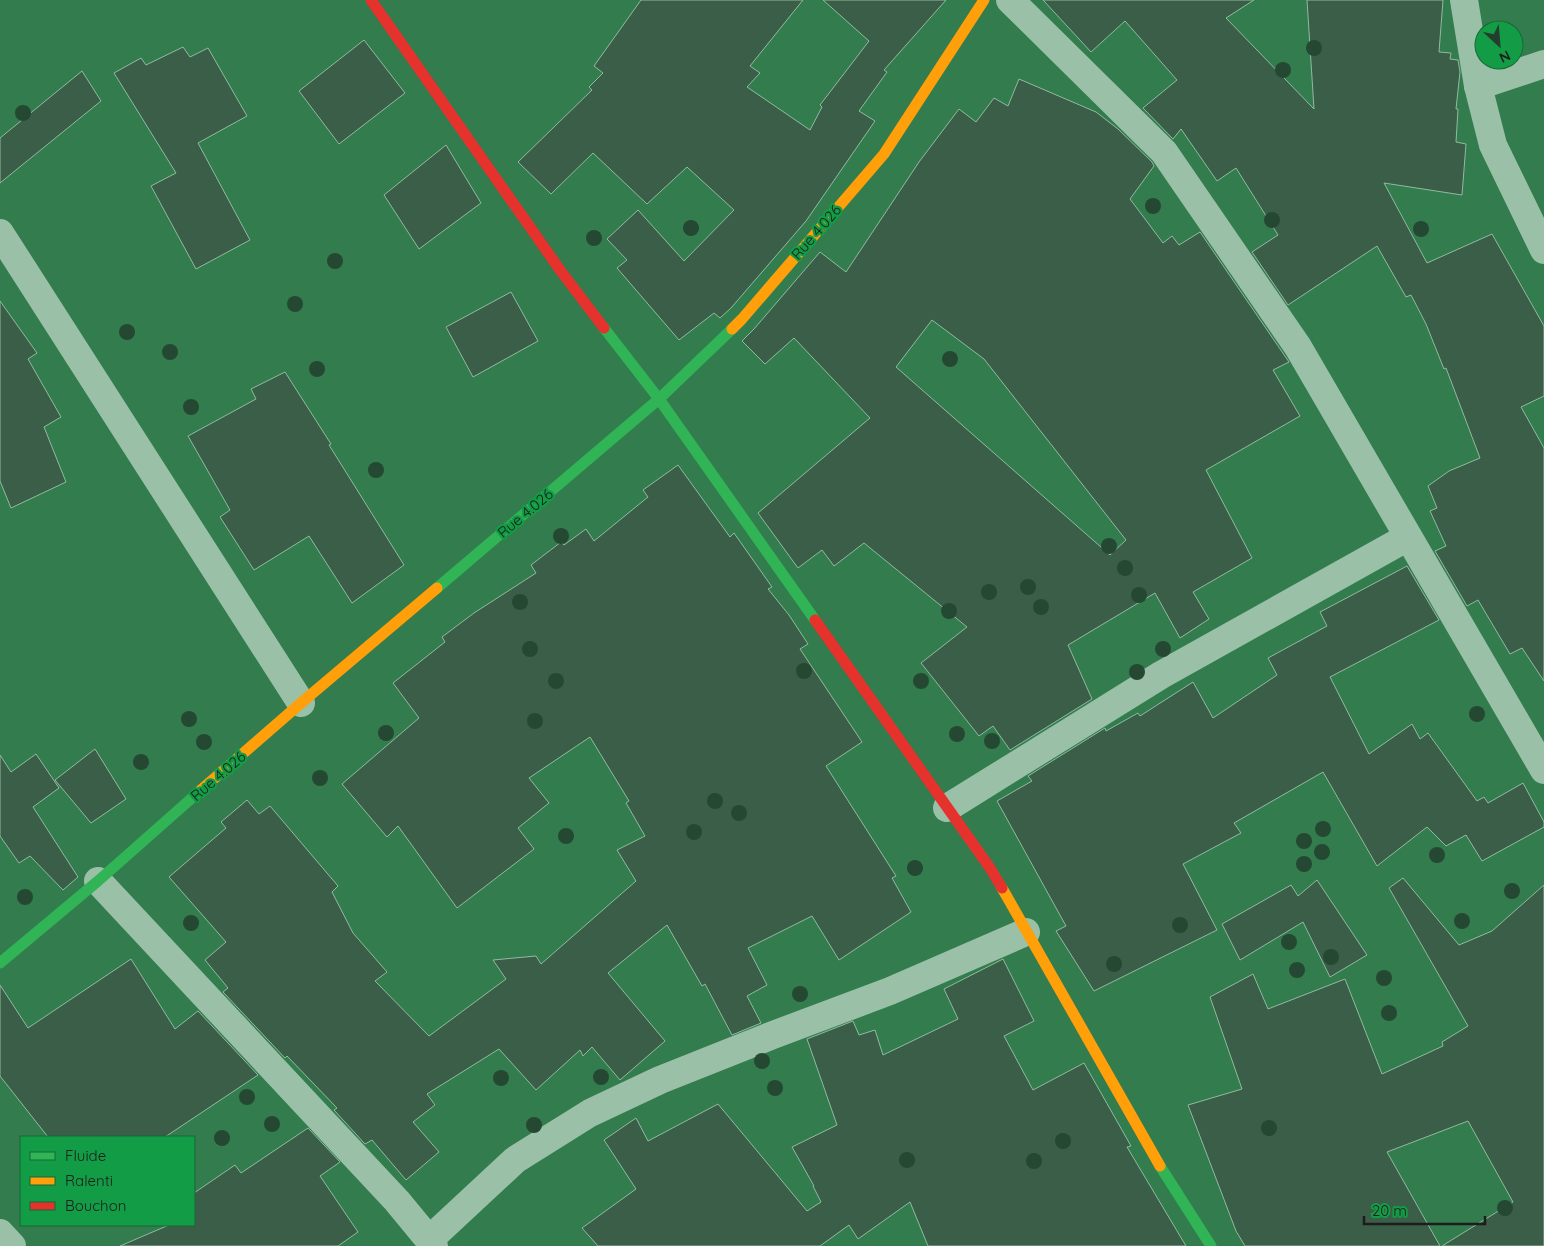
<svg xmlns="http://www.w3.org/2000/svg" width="1544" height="1246" font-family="Quicksand,sans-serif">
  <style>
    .building { fill: #3a5e47; stroke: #91bba0; fill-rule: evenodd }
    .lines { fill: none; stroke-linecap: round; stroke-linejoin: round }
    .street { stroke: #9ac1a7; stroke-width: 28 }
    .fast { stroke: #30b455; stroke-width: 11 }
    .slow { stroke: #ff9f0a; stroke-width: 11 }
    .jam { stroke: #e5322d; stroke-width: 11 }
    .tree { fill: #254832 }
    .labels { text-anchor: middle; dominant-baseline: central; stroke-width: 4.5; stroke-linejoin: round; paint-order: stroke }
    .street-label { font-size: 15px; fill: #1d1d1d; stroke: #139c46 }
  </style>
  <rect width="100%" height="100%" fill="#327c4e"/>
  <g class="building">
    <path d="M641,0H803L750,66L760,73L747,87L810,130L822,107L820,105L869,41L823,0H946L884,70L887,72L859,111L875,121L806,221L731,308L720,318L714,313L679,340L617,268L627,260L607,239L638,210L684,261L734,210L687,167L647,204L593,153L551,194L518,162L592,90L589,87L603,73L594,66Z"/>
    <path d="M1043,0H1254L1226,18L1314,109L1307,0H1443L1439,52L1451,53L1450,59L1458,60L1460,72L1456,109H1458L1456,142L1466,144L1462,195L1384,183L1427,263L1492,234L1544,326V396L1521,407L1544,448V681L1522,648L1510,654L1478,600L1467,606L1435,551L1446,546L1430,511L1437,508L1428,486L1449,471L1480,458L1446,368L1444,369L1426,324L1411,295L1406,297L1377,246L1288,305L1252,252L1278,235L1236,168L1217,181L1181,129L1173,139L1143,108L1177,80L1125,21L1091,52Z"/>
    <path d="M364,40L405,93L339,144L299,91Z"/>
    <path d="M183,47L190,57L208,48L247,116L198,143L250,240L196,269L151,186L176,173L114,73L141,58L146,65Z"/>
    <path d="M82,71L101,101L0,183V138Z"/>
    <path d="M1019,79L1096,112L1118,129L1152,162L1154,166L1130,199L1163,243L1172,236L1179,245L1200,232L1289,362L1273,370L1300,416L1206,470L1252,558L1193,592L1209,619L1180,638L1155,593L1068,645L1092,699L1010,750L993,726L979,736L921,663L967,627L864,543L834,566L822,550L798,568L758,513L870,418L794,338L765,364L742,341L754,329L820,252L846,272L919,162L959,109L976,122L994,98L1008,106ZM932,320L984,359L1126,540L1110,555L896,367Z"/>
    <path d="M446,145L481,203L419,249L384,195Z"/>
    <path d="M511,292L538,341L473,377L446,327Z"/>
    <path d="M0,301L37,353L28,359L61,417L44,427L66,482L11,508L0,481Z"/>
    <path d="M285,372L331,444L329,445L404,565L352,603L309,536L254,570L220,517L230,510L188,436L256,399L251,389Z"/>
    <path d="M678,465L730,537L734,533L772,587L768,589L789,615L808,644L800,649L862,742L826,766L896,876L892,878L911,912L839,960L812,916L748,948L767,985L747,996L761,1023L732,1035L705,984L702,986L667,925L608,973L665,1041L620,1080L592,1047L583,1056L580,1050L536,1090L499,1049L427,1094L435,1105L413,1122L439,1152L406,1180L372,1140L365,1144L334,1110L337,1108L287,1056L285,1058L223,992L228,988L205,960L226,942L169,877L226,828L221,822L247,800L259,814L270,806L338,886L332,892L353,933L387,972L375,981L429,1036L506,979L493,960L536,956L541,964L636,881L617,850L645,836L626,803L629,801L590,737L529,778L549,803L518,828L534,849L457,908L398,826L387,837L342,784L419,718L393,683L445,642L442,637L474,613L536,573L531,565L561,542L564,545L586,529L594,541L648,497L643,490Z"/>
    <path d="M1407,566L1439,620L1330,677L1369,754L1412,724L1420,739L1428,733L1477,801L1484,797L1488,803L1523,783L1544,822V827L1482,861L1466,835L1446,846L1427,827L1377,866L1323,772L1234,823L1241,833L1183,864L1217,930L1094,991L1056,931L1066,926L997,801L1032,781L1028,776L1105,728L1106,731L1138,713L1140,716L1193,682L1213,718L1277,675L1268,658L1327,626L1320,612Z"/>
    <path d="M95,749L126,799L91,823L55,780Z"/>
    <path d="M36,754L59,788L33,807L78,877L63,890L30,856L19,863L0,836V755L11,772Z"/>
    <path d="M1403,878L1459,945L1492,931L1544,885V1246H1442L1513,1202L1468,1121L1387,1152L1440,1246H1245L1236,1231L1188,1105L1242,1089L1210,997L1253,974L1268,1009L1345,979L1382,1074L1443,1046L1442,1042L1468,1026L1389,888Z"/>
    <path d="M1317,880L1367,955L1330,977L1303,922L1240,960L1222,924L1291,885L1298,896Z"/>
    <path d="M131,959L175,1029L198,1011L258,1075L165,1137H48L0,1076V985L28,1028Z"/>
    <path d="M1003,959L1034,1021L1004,1036L1033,1090L1084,1063L1131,1146L1127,1147L1186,1246H928L910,1202L858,1239L849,1225L820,1246H598L582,1228L636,1189L604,1140L636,1118L648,1141L718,1104L807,1211L821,1202L813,1186H814L792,1147L837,1125L807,1039L853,1021L859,1035L875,1030L883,1055L958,1019L944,989Z"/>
    <path d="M308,1128L340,1162L320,1176L358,1232L338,1246H120L169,1225H194V1193L235,1165L241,1173Z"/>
  </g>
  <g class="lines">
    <g class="street">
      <path d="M1010,0L1164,152L1298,347L1544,770"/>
      <path d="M1464,0L1478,86L1493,145L1544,250"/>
      <path d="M1478,86L1544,64"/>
      <path d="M0,233L301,703"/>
      <path d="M947,808L1161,675L1408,537"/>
      <path d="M98,881L397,1201L434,1246"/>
      <path d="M0,1233L12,1246"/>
      <path d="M429,1240L515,1160L590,1113L660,1080L773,1035L890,991L1026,932"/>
    </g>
    <g class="fast">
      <path d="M604,328L659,399L815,620"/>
      <path d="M437,588L659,399L732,329"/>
      <path d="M0,963L98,881L201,790"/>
      <path d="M1160,1166L1211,1246"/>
    </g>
    <g class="slow">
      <path d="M732,329L742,319L884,154L984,0"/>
      <path d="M201,790L301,703L437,588"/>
      <path d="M1002,888L1160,1166"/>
    </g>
    <g class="jam">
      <path d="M371,0L560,270L604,328"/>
      <path d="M815,620L990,868L1002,888"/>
    </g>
  </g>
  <g class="tree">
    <circle cx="1314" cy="48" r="8"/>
    <circle cx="1283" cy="70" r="8"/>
    <circle cx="23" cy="113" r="8"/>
    <circle cx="1153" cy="206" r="8"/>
    <circle cx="1272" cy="220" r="8"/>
    <circle cx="691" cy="228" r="8"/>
    <circle cx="1421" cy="229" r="8"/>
    <circle cx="594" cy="238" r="8"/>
    <circle cx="335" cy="261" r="8"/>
    <circle cx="295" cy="304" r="8"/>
    <circle cx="127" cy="332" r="8"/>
    <circle cx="170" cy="352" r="8"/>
    <circle cx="950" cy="359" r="8"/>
    <circle cx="317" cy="369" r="8"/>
    <circle cx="191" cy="407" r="8"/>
    <circle cx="376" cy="470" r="8"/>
    <circle cx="561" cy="536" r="8"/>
    <circle cx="1109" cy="546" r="8"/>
    <circle cx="1125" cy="568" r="8"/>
    <circle cx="1028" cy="587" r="8"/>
    <circle cx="989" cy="592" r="8"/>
    <circle cx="1139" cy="595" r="8"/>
    <circle cx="520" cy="602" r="8"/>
    <circle cx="1041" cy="607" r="8"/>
    <circle cx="949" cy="611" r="8"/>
    <circle cx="530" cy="649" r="8"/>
    <circle cx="1163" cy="649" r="8"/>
    <circle cx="804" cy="671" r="8"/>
    <circle cx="1137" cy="672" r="8"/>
    <circle cx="556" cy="681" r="8"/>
    <circle cx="921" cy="681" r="8"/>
    <circle cx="1477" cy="714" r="8"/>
    <circle cx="189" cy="719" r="8"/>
    <circle cx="535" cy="721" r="8"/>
    <circle cx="386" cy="733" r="8"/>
    <circle cx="957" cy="734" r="8"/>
    <circle cx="992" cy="741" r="8"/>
    <circle cx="204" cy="742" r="8"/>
    <circle cx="141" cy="762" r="8"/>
    <circle cx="320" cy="778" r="8"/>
    <circle cx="715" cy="801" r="8"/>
    <circle cx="739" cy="813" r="8"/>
    <circle cx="1323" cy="829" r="8"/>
    <circle cx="694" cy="832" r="8"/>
    <circle cx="566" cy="836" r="8"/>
    <circle cx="1304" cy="841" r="8"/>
    <circle cx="1322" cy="852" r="8"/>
    <circle cx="1437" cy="855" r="8"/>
    <circle cx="1304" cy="864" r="8"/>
    <circle cx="915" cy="868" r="8"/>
    <circle cx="1512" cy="891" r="8"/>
    <circle cx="25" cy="897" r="8"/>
    <circle cx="1462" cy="921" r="8"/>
    <circle cx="191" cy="923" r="8"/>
    <circle cx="1180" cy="925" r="8"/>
    <circle cx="1289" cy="942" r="8"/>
    <circle cx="1331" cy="957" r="8"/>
    <circle cx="1114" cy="964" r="8"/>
    <circle cx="1297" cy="970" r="8"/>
    <circle cx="1384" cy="978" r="8"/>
    <circle cx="800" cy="994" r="8"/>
    <circle cx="1389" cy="1013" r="8"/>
    <circle cx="762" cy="1061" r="8"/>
    <circle cx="601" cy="1077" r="8"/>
    <circle cx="501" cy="1078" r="8"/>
    <circle cx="775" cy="1088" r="8"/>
    <circle cx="247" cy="1097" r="8"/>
    <circle cx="272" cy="1124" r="8"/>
    <circle cx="534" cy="1125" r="8"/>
    <circle cx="1269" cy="1128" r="8"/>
    <circle cx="222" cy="1138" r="8"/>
    <circle cx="1063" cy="1141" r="8"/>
    <circle cx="907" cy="1160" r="8"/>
    <circle cx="1034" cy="1161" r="8"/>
    <circle cx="1505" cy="1208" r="8"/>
  </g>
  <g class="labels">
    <g class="street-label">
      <text transform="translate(816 232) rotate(-49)">Rue 4.026</text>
      <text transform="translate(525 513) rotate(-40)">Rue 4.026</text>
      <text transform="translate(218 776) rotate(-41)">Rue 4.026</text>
    </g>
  </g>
  <rect x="20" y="1136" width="175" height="90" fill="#139c46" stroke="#176936"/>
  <rect x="30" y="1152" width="25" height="8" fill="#30b455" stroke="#176936"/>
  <text x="65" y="1161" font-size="15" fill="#1d1d1d">Fluide</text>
  <rect x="30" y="1177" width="25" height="8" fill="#ff9f0a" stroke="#176936"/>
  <text x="65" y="1186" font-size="15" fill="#1d1d1d">Ralenti</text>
  <rect x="30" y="1202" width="25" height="8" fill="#e5322d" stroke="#176936"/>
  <text x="65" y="1211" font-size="15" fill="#1d1d1d">Bouchon</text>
  <g transform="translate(1499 45) rotate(154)"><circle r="24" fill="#139c46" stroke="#176936"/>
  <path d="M0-4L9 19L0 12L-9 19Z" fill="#243e2e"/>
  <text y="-8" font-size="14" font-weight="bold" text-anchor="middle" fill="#1d1d1d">N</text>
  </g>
  <path d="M1364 1216v8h121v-8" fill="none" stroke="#1d1d1d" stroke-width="2.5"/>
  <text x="1372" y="1216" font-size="15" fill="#1d1d1d" stroke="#139c46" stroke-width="4" paint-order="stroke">20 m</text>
</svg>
